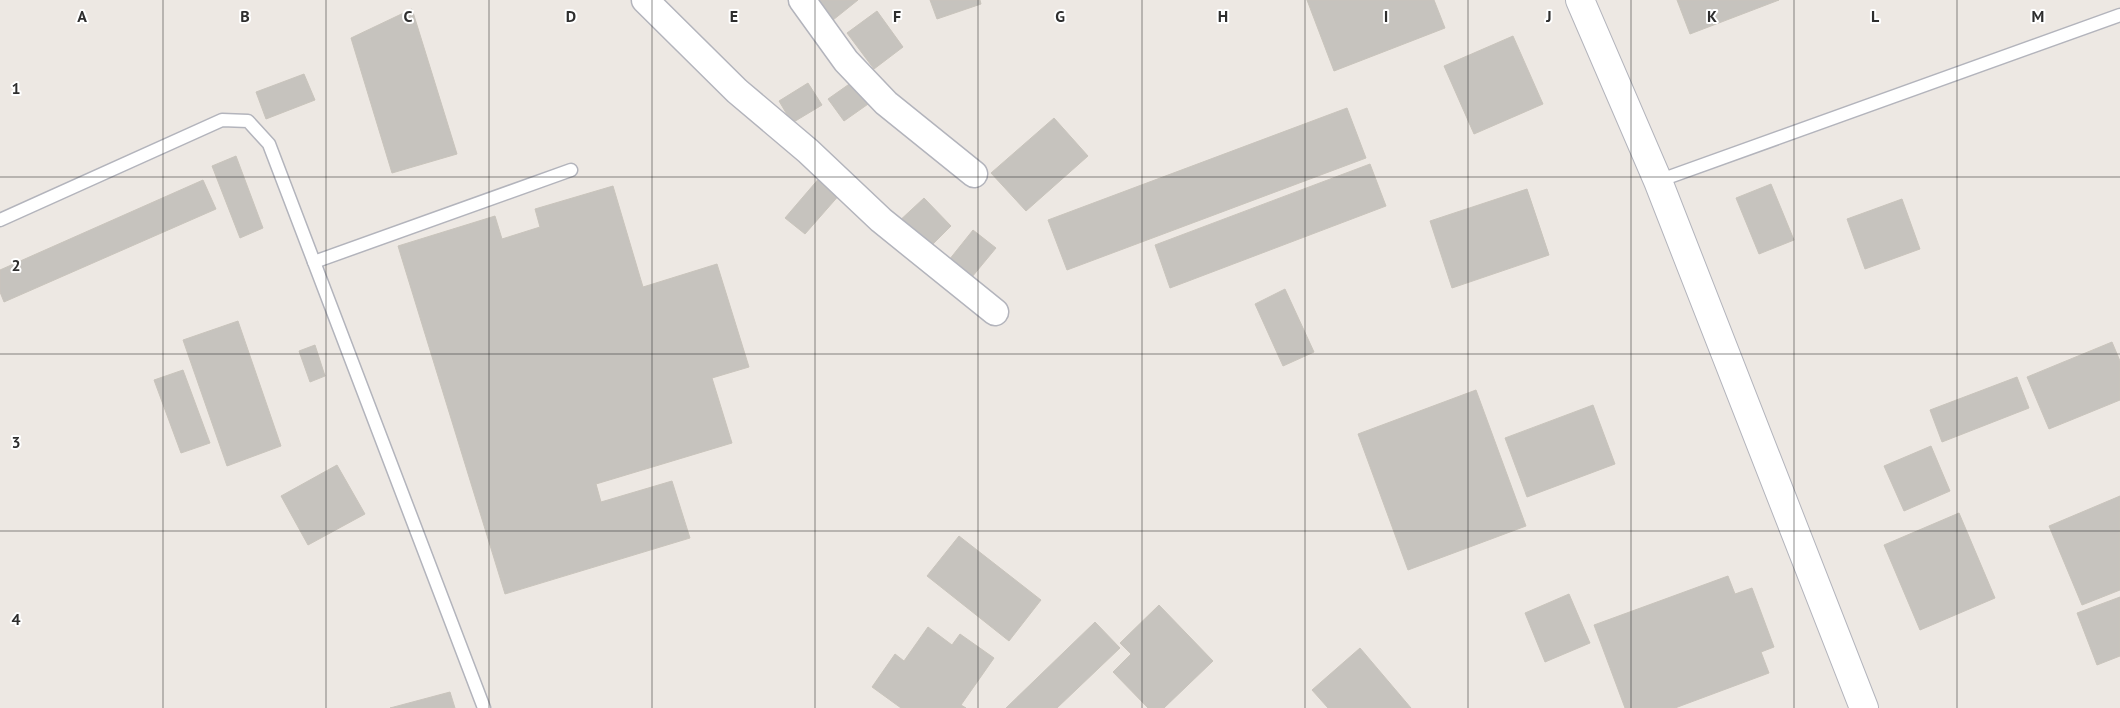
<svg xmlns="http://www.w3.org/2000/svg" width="2120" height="708" font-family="'PT Sans',sans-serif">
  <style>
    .building { fill: #c6c3be; stroke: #c9c4bc }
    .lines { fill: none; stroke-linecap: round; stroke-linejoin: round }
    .lane-casing { stroke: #b3b4bc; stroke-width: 15 }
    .street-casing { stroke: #b3b4bc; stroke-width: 29 }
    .secondary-casing { stroke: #b3b4bc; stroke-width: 30 }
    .lane { stroke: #fff; stroke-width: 12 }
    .street { stroke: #fff; stroke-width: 26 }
    .secondary { stroke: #fff; stroke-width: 28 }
    .grid { fill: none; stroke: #2e2e2e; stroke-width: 1; stroke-opacity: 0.55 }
    .grid-label { font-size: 16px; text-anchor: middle; font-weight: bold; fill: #2e2e2e; stroke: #fff; stroke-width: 4; stroke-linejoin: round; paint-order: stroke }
  </style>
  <rect width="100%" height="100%" fill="#ede8e3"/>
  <g class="building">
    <path d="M816,0H858L833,20Z"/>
    <path d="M930,0H980L981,4L937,19Z"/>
    <path d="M1307,0H1434L1445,28L1334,71Z"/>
    <path d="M1677,0H1779L1690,34Z"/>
    <path d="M412,9L457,154L392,173L351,38Z"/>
    <path d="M877,11L903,47L874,69L847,33Z"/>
    <path d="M1513,36L1543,104L1474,134L1444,66Z"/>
    <path d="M304,74L315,100L266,119L256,92Z"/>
    <path d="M855,80L871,102L844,121L828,99Z"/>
    <path d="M808,83L822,105L792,123L779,101Z"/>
    <path d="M1347,108L1366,158L1067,270L1048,220Z"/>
    <path d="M1054,118L1088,156L1026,211L991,173Z"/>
    <path d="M236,156L263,228L240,238L212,166Z"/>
    <path d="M1370,164L1386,206L1170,288L1155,245Z"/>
    <path d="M821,176L841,193L805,234L785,218Z"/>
    <path d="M203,180L216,209L4,302L0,292V270Z"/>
    <path d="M1771,184L1794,240L1759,254L1736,198Z"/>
    <path d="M613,186L643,287L717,264L749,367L712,378L732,443L596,484L601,502L672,481L690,538L505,594L398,246L495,216L502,239L540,227L535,209Z"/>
    <path d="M1527,189L1549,255L1452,288L1430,221Z"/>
    <path d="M924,198L951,226L924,253L896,224Z"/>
    <path d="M1902,199L1920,249L1865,269L1847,219Z"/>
    <path d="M973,230L996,248L967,283L945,265Z"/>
    <path d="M1285,289L1314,352L1283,366L1255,304Z"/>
    <path d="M238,321L281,446L227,466L183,340Z"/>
    <path d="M2112,342L2120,361V400L2049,429L2027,377Z"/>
    <path d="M315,345L325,376L310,382L299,351Z"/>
    <path d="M183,370L210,443L181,453L154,380Z"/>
    <path d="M2017,377L2029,408L1942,442L1930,410Z"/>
    <path d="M1476,390L1526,526L1408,570L1358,434Z"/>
    <path d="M1593,405L1615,464L1527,497L1505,438Z"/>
    <path d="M1931,446L1950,491L1904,511L1884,466Z"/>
    <path d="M337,465L365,514L308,545L281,496Z"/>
    <path d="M2120,496V590L2082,605L2049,526Z"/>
    <path d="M1959,513L1995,598L1920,630L1884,545Z"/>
    <path d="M959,536L1041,600L1009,641L927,576Z"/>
    <path d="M1728,576L1735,594L1752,588L1774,647L1761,652L1769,673L1675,708H1625L1594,625Z"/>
    <path d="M1569,594L1590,643L1545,662L1525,613Z"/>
    <path d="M2120,597V656L2097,665L2077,613Z"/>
    <path d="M1159,605L1213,661L1164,708H1148L1113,672L1131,654L1120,643Z"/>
    <path d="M1095,622L1120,648L1057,708H1006Z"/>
    <path d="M928,627L952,645L960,634L994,658L961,705L966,708H901L872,687L895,654L904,661Z"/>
    <path d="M1360,648L1411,708H1328L1312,690Z"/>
    <path d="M450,692L455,708H390Z"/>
  </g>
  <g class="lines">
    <g class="lane-casing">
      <g id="lane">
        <path d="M1658,181L2120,15"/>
        <path d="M0,220L222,120L248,121L269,144L484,708"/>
        <path d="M314,262L571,170"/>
      </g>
    </g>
    <g class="street-casing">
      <g id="street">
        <path d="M645,0L737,91L808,151L881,220L995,312"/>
        <path d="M802,0L846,61L886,103L974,174"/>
      </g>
    </g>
    <g class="secondary-casing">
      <path id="secondary" d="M1580,0L1658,181L1864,708"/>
    </g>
    <use href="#lane" class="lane"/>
    <use href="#street" class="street"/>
    <use href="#secondary" class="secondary"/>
  </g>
  <path class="grid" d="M163,0V708M326,0V708M489,0V708M652,0V708M815,0V708M978,0V708M1142,0V708M1305,0V708M1468,0V708M1631,0V708M1794,0V708M1957,0V708M0,177H2120M0,354H2120M0,531H2120"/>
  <g class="grid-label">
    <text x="82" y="22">A</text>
    <text x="245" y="22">B</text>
    <text x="408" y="22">C</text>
    <text x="571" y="22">D</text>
    <text x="734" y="22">E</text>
    <text x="897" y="22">F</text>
    <text x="1060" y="22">G</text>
    <text x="1223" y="22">H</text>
    <text x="1386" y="22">I</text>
    <text x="1549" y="22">J</text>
    <text x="1712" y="22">K</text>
    <text x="1875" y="22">L</text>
    <text x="2038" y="22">M</text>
    <text x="16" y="94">1</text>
    <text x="16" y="271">2</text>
    <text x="16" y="448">3</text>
    <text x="16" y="625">4</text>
  </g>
</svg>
